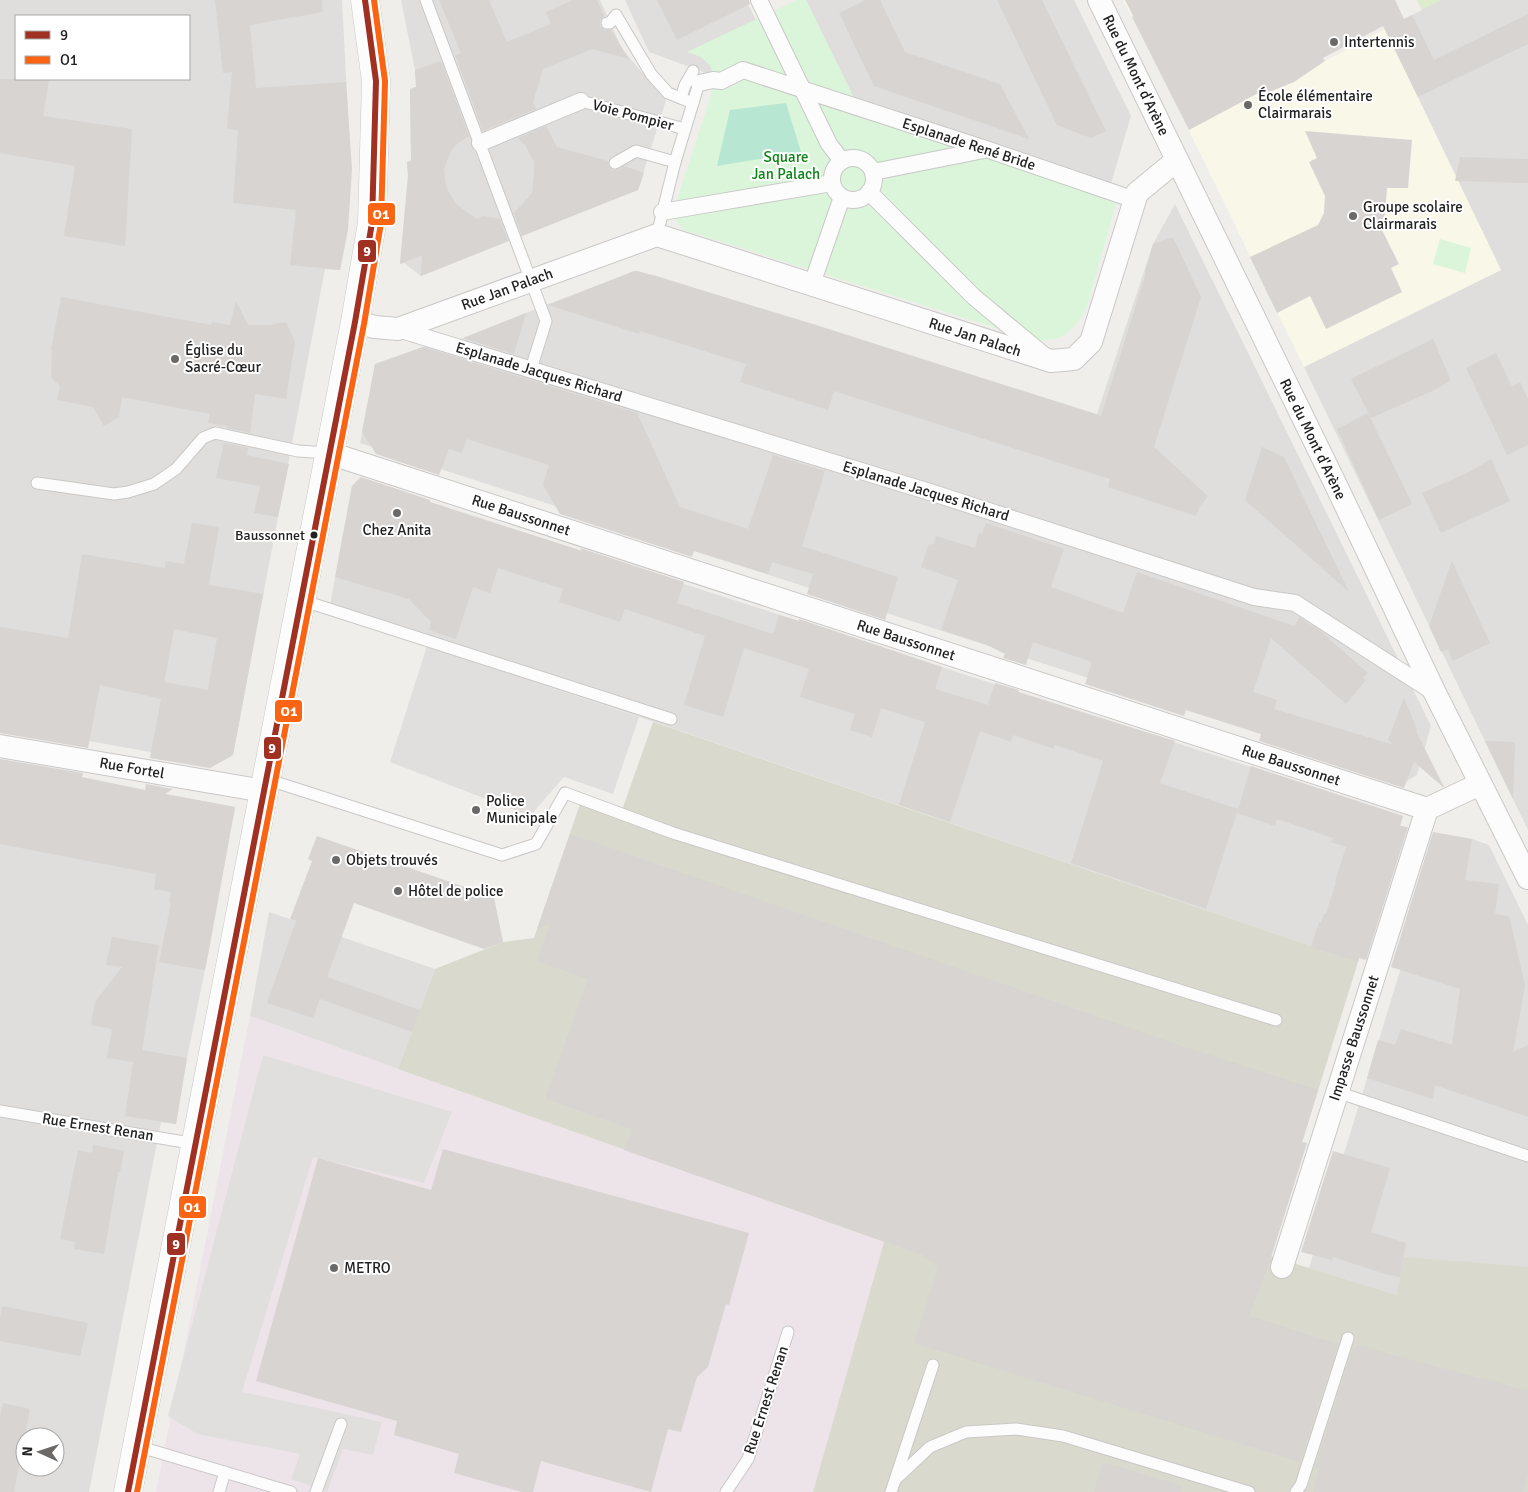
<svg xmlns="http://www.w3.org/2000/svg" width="1528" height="1492" font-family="Signika,sans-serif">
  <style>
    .residential { fill: #dfdedc; fill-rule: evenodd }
    .industrial { fill: #ede4e9 }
    .education { fill: #f8f7e8 }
    .construction { fill: #d9d9cd }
    .grass { fill: #ddeccb }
    .park { fill: #daf5da }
    .pitch { fill: #b7e6d2 }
    .parking { fill: #e0dfde }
    .building { fill: #d7d4d2; fill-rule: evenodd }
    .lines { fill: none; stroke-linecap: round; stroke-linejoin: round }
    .service-casing { stroke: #c9c8c7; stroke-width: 13 }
    .pedestrian-casing { stroke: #c9c8c7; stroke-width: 18 }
    .minor-casing { stroke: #c9c8c7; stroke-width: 24 }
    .tertiary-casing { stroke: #c9c8c7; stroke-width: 29 }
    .service { stroke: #fdfcfc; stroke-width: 11 }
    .pedestrian { stroke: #fdfcfc; stroke-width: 16 }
    .minor { stroke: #fdfcfc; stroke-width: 22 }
    .tertiary { stroke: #fdfcfc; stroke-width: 28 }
    .bus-1-casing { stroke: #fff; stroke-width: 10 }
    .bus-2-casing { stroke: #fff; stroke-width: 10 }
    .bus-1 { stroke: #a03122; stroke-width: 6 }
    .bus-2 { stroke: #fb6413; stroke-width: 6 }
    .poi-dot { fill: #6a6968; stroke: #fff; stroke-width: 2 }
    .bus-dot { fill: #222; stroke: #fff; stroke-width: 2 }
    .labels { text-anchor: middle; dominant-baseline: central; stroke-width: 4; stroke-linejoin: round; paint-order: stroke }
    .bus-label { font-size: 14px; fill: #222; stroke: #fff; text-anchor: end }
    .poi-label { font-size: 15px; fill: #222; stroke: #fff; text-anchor: start }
    .street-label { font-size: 15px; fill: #222; stroke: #fff }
    .park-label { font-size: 15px; fill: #0c8416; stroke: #fff }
    .line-badge { stroke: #fff; stroke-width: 2 }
    .badge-label { font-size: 14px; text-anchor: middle; font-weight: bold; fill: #fff }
  </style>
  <rect width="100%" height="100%" fill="#f0eeeb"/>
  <g class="residential">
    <path d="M0,0H342L349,132L345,242L340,270L325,269L233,755L217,764L0,725ZM16,16H189V79H16Z"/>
    <path d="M401,0H600L622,49L666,100L638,190L421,276L404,263L400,264L408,176L407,162L411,160L410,89L416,87L415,70Z"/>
    <path d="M625,0H746L758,24L717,77L649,52Z"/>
    <path d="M806,0H1074L1131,116L1107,197L860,112Z"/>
    <path d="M1417,0H1528V830L1304,367L1501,270L1385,29L1422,10Z"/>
    <path d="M1175,204L1431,726L1417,775L1407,781L360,443L375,364L426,346L437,349L551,303L633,272L654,275L1097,414L1153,244Z"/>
    <path d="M359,479L1403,816L1358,962L329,611L352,486Z"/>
    <path d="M0,763L235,807L211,940L187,1058L176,1124L161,1122L89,1492H0ZM25,1437H55V1467H25Z"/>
    <path d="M1442,834L1472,839L1489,845L1528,925V1267H1522L1397,1295L1309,1268Z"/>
    <path d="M269,912L435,969L398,1069L250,1016Z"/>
  </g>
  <path class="industrial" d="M250,1016L884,1242L813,1492H156Z"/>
  <path class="education" d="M1123,0H1292L1325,61L1385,29L1501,270L1304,367L1165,81Z"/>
  <path class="construction" d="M653,722L1358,962L1267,1255L1397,1295L1404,1257L1528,1267V1492H813L884,1242L398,1069L435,969L503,942L534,938L580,804L620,816Z"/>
  <path class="grass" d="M1417,0H1442L1422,9Z"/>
  <g class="park">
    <path d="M797,0H806L861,112L1116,203L1086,310C1072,333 1062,342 1035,340L687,231C675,224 674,216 676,203L710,98L713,80L711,67L701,57L687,52Z"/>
    <path d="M1440,239L1471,248L1465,273L1433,264Z"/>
  </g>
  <path class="pitch" d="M786,103L801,152L717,166L730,110Z"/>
  <g class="parking">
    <path d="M427,646L639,717L613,794L564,777L530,816L390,762Z"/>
    <path d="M263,1055L452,1112L424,1183L313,1157L242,1392L382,1422L373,1455L343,1449L327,1492L291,1479L300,1454L197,1434L168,1416Z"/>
  </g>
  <g class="building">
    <path d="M215,0H322L323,12L250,25L256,88L346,82L352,169L348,230L340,270L290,265L296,210L233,203L238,130L227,129L232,72L223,73Z"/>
    <path d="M439,0H489L507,42L551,24L546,12L573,0H597L604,16L600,20V26L604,30H611L629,59L592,49L543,69L533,102L536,109L483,131L455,55L461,53Z"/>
    <path d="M657,0H749L750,4L677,40Z"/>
    <path d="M866,0H880L905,52L1000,84L1029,139L874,86L839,13Z"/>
    <path d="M997,0H1042L1106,131L1091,138L1057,125Z"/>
    <path d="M1125,0H1395L1404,19L1412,15L1434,60L1528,14V44L1418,97L1383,26L1323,58L1325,61L1294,82L1267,93L1264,90L1189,130L1132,17L1133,16Z"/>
    <path d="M441,61L469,136L458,143L452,150L448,158L444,169L446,187L456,204L477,219L483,216L500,219L508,241L421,276L422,255L400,264L408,176L407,162L411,161L410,89L416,87L415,70Z"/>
    <path d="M0,79H49L43,116L132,129L125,246L64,236L75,166L0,153Z"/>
    <path d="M546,126L557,147L608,161V166L612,170H618L624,166L644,173L638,190L522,236L514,213L532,193L534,176V162L525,145L518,138Z"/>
    <path d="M1305,131L1412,140L1408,188H1387L1385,214L1380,226L1399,264L1391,268L1402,292L1326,329L1310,296L1277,313L1250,257L1318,225L1324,213L1325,196L1309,162L1317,158Z"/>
    <path d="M1460,157L1528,159V183L1455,181Z"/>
    <path d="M1173,237L1201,297L1154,447L1208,496L1200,506L1196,516L1108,487L1110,479L834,391L828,410L740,382L746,364L640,331L639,334L548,305L634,271H638L813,324L1101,416L1146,273L1145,272L1153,244Z"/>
    <path d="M61,297L211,325L212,322L230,325L236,301L248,325H269L286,322L295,342L286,399L255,394L250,433L227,428V426L208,423L210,414L122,397L119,417L104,426L93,407L57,400L60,386L51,377L52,351L51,350Z"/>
    <path d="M526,313L514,354L463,338Z"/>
    <path d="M1433,339L1451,381L1430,392L1371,418L1351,379Z"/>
    <path d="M423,347L637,413L680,507L748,529L773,455L825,471L802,546L898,577L885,620L807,594L813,574L772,562L768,574L694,551L692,557L560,514L543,485L549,465L467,439L462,453L449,449L439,475L376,454L362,432L375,364Z"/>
    <path d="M1496,353L1512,387L1520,382L1528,399V445L1507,455L1466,368Z"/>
    <path d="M1368,413L1412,504L1379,520L1337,429Z"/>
    <path d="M224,443L248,448L247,455L289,464L278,517L254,513L260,486L216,478Z"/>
    <path d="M1262,447L1284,457L1349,592L1245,500Z"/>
    <path d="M1491,459L1510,501L1441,533L1422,493L1469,472Z"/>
    <path d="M361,477L430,500V502L448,508L582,551L580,548L684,582L677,603L773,634L779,615L799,621V619L942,667L935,689L988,705L995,683L1019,690L1018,692L1175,741L1160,783L1238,809L1206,909L1071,863L1103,761L1055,745L1054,749L1013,735L1011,742L980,731L950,822L899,805L925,722L881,708L872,737L850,730L855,714L800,697L809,669L744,648L723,717L684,705L705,636L625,609L620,622L559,602L563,589L498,568L490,593L473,587L456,639L429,630L431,622L409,599L335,577L352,486Z"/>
    <path d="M192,523L219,527L209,585L263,594L233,755L210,768L150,758L161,699L100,685L88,748L0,733V627L68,638L82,554L165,568L166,561L184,564ZM174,629L217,638L208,690L164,682V684Z"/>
    <path d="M986,523L1064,549L1051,587L1123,613L1137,572L1294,626L1300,618L1319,630L1368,673L1363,678L1366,680L1346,704L1271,638L1253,692L1277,700L1274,709L1394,745L1388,740L1404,698L1417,729L1416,731L1444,787H1443L1414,762L1404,788L1259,741L1261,734L1186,710L1184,716L1085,684L1092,662L1033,642L1026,665L1003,658L1005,654L985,644L941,630L958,580L921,567L929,544L933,545L936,536L975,548L979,533L982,534Z"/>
    <path d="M1452,561L1490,643L1453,661L1448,649L1441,652L1429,626Z"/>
    <path d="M1485,741L1515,742L1513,799Z"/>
    <path d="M0,759L83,773L82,777L145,790L146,784L173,789L165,794L235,807L205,970L159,962L171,902H169L171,892L154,889L156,874L0,844Z"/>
    <path d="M1251,766L1403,816L1400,826L1408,827L1366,960L1359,958L1358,962L1311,947L1319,922H1321L1324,914H1326L1336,882L1335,881L1346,847L1331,842L1333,838L1277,819L1275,826L1237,813Z"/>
    <path d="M1433,832L1472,839L1465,880L1499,884L1495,914L1509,916L1525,985L1513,1052L1528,1045V1117L1435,1085L1433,1099L1367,1078L1378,1040L1395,1045L1401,1029L1452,1045L1460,989L1391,967Z"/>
    <path d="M570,834L1179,1045L1318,1090L1302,1142L1307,1143L1269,1264L1249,1316L1338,1344L1300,1462L914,1343L938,1268L923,1255L624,1150L632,1129L545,1099L588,979L537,961L550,924L537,929Z"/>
    <path d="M317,836L494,897L503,942L484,949L354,903L327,977L420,1010L412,1032L320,999L313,1018L267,1003L296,921L290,919L312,861L308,859Z"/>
    <path d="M112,937L159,945L142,1050L187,1058L176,1124L125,1116L133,1062L107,1058L112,1029L91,1025L95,1002L122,967L106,965Z"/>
    <path d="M93,1145L124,1151L120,1172H118L104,1254L74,1249L75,1242L60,1239L78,1150L92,1153Z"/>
    <path d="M443,1149L749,1233L729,1305L726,1304L708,1367L697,1377L681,1432L668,1429L651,1492L541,1461L533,1492H522L454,1473L459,1454L394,1435L397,1421L256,1381L318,1158L431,1190Z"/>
    <path d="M1333,1151L1390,1168L1371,1232L1406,1243L1400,1277L1385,1274L1333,1257L1332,1260L1301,1252Z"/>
    <path d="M2,1306L88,1323L80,1356L0,1341V1318Z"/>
    <path d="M1356,1345L1528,1391V1473L1523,1492H1313L1320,1468L1315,1467L1353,1348L1355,1349Z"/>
    <path d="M3,1403L30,1409L14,1492H0V1417Z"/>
    <path d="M1103,1462L1182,1486L1181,1492H1094Z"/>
  </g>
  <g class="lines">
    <g class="service-casing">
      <g id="service">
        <path d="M426,0L546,321L531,369"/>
        <path d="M607,23H610L616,15L651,74L668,93L693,103"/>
        <path d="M681,98L685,85L693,71"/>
        <path d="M581,101L685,129"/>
        <path d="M615,163L636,151L675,162"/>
        <path d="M657,235L675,162L699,83"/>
        <path d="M37,483L114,494L128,492L154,484L176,469L203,438L215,433L298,451L329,453"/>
        <path d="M301,600L671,719"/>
        <path d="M266,779L502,855L536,844L565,793L673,833L1276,1020"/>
        <path d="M1337,1092L1528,1156"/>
        <path d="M0,1111L196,1144"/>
        <path d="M137,1446L291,1492"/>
        <path d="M896,1479L930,1447L966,1432L1016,1429L1063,1436L1249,1492"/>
        <path d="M219,1492L225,1472"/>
        <path d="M316,1492L341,1424"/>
        <path d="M726,1492L748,1459L788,1332"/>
        <path d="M891,1492L933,1365"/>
        <path d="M1296,1492L1301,1485L1348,1338"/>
      </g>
    </g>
    <g class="pedestrian-casing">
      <g id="pedestrian">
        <path d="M759,0L829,144L842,161"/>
        <path d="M699,83L713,80L721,81L743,70L986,149L1135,200"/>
        <path d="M480,143L581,101"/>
        <circle cx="853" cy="179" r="21"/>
        <path d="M873,172L984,150"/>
        <path d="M869,192L974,297L1045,356"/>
        <path d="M662,212L832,183"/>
        <path d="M812,284L842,197"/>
        <path d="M398,329L933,493L1254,597L1295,603L1435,693"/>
      </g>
    </g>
    <g class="minor-casing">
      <g id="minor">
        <path d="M1099,0L1334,481L1435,693L1528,878"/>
        <path d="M355,322L375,327L398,329L657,235L1051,361L1074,359L1091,342L1137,193L1177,160"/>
        <path d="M329,453L1427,809L1480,784"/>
        <path d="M0,746L264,791"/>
        <path d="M1282,1267L1427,809"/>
      </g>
    </g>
    <g class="tertiary-casing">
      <path id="tertiary" d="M128,1492L355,322L372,223L376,81L365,0"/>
    </g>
    <use href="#service" class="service"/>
    <use href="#pedestrian" class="pedestrian"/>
    <use href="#minor" class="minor"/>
    <use href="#tertiary" class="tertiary"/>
    <g class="bus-1-casing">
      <path id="bus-1" d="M128,1492L355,322L372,223L376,81L365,0"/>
    </g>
    <g class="bus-2-casing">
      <path id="bus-2" d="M137,1492L364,324L381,223L385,81L374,0"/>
    </g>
    <use href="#bus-1" class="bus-1"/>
    <use href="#bus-2" class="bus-2"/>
  </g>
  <g class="poi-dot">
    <circle cx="1334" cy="42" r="5"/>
    <circle cx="1248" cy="105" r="5"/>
    <circle cx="1353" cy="216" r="5"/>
    <circle cx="175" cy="359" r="5"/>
    <circle cx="397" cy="513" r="5"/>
    <circle cx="476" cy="810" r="5"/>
    <circle cx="336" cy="860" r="5"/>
    <circle cx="398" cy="891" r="5"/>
    <circle cx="334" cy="1268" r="5"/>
  </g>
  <circle class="bus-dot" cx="314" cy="535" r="4.5"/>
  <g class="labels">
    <g class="bus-label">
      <text x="305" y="535">Baussonnet</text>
    </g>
    <g class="poi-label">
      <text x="1344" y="42">Intertennis</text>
      <text x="1258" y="96">École élémentaire<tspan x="1258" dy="17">Clairmarais</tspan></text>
      <text x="1363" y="207">Groupe scolaire<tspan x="1363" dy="17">Clairmarais</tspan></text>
      <text x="185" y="350">Église du<tspan x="185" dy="17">Sacré-Cœur</tspan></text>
      <text x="397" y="530" text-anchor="middle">Chez Anita</text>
      <text x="486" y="801">Police<tspan x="486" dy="17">Municipale</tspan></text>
      <text x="346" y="860">Objets trouvés</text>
      <text x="408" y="891">Hôtel de police</text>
      <text x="344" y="1268">METRO</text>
    </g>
    <g class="street-label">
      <text transform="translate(1136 75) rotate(64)">Rue du Mont d'Arène</text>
      <text transform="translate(633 115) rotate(15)">Voie Pompier</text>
      <text transform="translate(969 144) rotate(18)">Esplanade René Bride</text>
      <text transform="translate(507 289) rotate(-20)">Rue Jan Palach</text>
      <text transform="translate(975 337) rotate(18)">Rue Jan Palach</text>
      <text transform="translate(539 372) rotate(17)">Esplanade Jacques Richard</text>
      <text transform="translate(1313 439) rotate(64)">Rue du Mont d'Arène</text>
      <text transform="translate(926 491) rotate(17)">Esplanade Jacques Richard</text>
      <text transform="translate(521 515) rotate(18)">Rue Baussonnet</text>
      <text transform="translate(906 640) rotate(18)">Rue Baussonnet</text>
      <text transform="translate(1291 765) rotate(18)">Rue Baussonnet</text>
      <text transform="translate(132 768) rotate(10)">Rue Fortel</text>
      <text transform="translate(1354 1038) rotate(-72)">Impasse Baussonnet</text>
      <text transform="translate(98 1127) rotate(9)">Rue Ernest Renan</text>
      <text transform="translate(766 1400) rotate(-72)">Rue Ernest Renan</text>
    </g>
    <g class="park-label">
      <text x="786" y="157">Square<tspan x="786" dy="17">Jan Palach</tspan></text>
    </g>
  </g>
  <g class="line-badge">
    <rect x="367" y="202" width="29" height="24" rx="5" fill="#fb6413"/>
    <rect x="357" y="239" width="20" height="24" rx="5" fill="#a03122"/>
    <rect x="274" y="699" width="29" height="24" rx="5" fill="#fb6413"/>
    <rect x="263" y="736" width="19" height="24" rx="5" fill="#a03122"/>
    <rect x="178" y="1195" width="29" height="24" rx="5" fill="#fb6413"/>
    <rect x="166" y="1232" width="20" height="24" rx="5" fill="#a03122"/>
  </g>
  <g class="badge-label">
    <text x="381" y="219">O1</text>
    <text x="367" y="256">9</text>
    <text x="289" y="716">O1</text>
    <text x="272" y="753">9</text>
    <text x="192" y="1212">O1</text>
    <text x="176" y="1249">9</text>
  </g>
  <rect x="15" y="15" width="175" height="65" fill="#ffffff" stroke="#a7a7a7"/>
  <rect x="25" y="31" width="25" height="8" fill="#a03122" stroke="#a7a7a7"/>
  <text x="60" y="40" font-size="15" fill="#222222">9</text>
  <rect x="25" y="56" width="25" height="8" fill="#fb6413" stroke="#a7a7a7"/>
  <text x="60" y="65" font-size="15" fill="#222222">O1</text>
  <g transform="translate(40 1452) rotate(273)"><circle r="24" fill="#ffffff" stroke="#a7a7a7"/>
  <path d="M0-4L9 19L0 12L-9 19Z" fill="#6a6968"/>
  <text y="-8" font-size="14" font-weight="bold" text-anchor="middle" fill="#222222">N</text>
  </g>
</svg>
